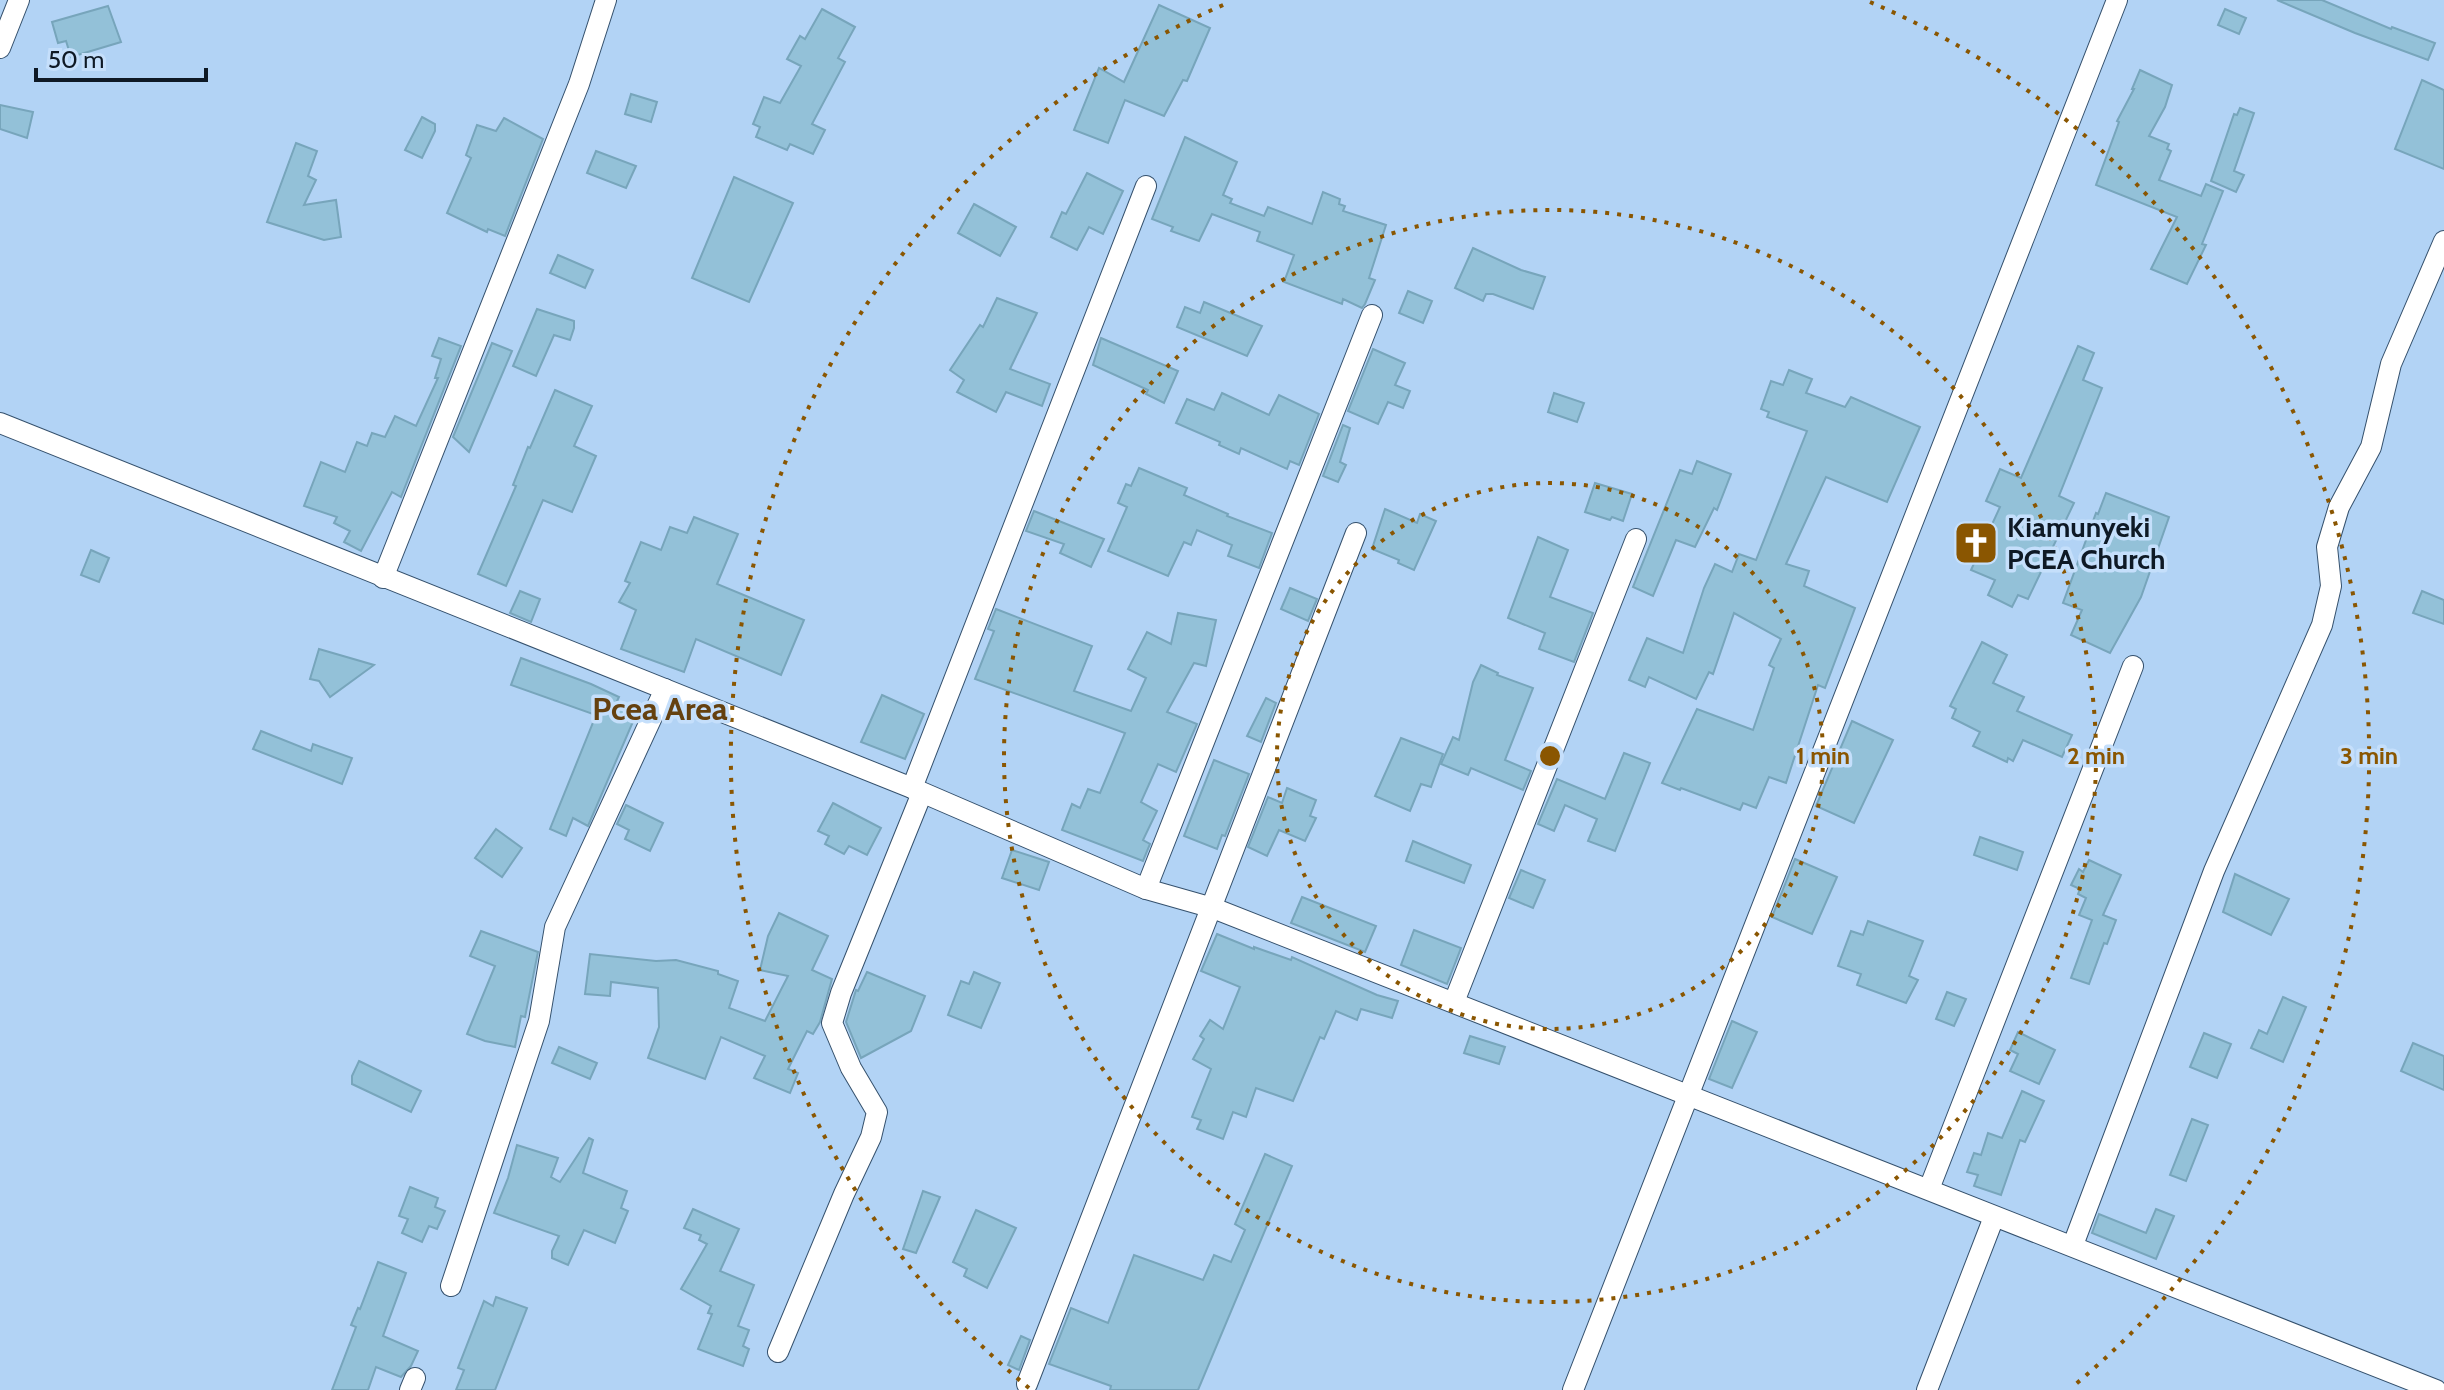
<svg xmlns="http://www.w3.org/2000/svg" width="2444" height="1390" font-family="Cabin,sans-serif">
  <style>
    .building { fill: #93c1d8; stroke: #77a5bb; stroke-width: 2 }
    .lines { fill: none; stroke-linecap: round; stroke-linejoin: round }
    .minor-casing { stroke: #35516d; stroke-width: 22 }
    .minor { stroke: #fff; stroke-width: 20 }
    .ring { fill: none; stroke: #8a5601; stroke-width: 4; stroke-dasharray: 4 8 }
    .labels { text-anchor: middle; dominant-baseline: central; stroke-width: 7; stroke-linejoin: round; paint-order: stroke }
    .poi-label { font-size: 28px; font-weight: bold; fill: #0e1925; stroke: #c5dffb; text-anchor: start }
    .quarter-label { font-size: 32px; font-weight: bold; fill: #65410f; stroke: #c5dffb }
    .centre { fill: #8a5601; stroke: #c5dffb; stroke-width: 4 }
    .ring-label { font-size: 24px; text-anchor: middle; font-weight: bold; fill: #8a5601; stroke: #c5dffb; stroke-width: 7; stroke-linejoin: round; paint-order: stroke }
  </style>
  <rect width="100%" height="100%" fill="#b2d3f5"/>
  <g class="building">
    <path d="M2277,0H2322L2391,29L2392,27L2435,43L2428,60L2355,33Z"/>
    <path d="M1159,5L1210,28L1187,81L1183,80L1164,116L1125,100L1108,143L1074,130L1099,68L1124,82Z"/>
    <path d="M108,6L121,42L71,57L66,41L58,43L52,22Z"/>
    <path d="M822,9L855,27L838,58L845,62L812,124L825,130L813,154L790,144L787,150L756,137L760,127L753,124L764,97L780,103L801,66L787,59L800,36L805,39Z"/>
    <path d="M2225,9L2246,18L2239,34L2218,25Z"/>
    <path d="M2140,70L2172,85L2165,107L2149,136L2169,144L2167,149L2171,151L2159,180L2201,196L2206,184L2223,191L2202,244L2206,245L2187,284L2151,269L2177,217L2096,185L2119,122L2117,121L2134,89H2132Z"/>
    <path d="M2422,80L2444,90V169L2395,149Z"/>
    <path d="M631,94L657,102L651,122L625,114Z"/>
    <path d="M0,105L33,112L27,138L0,129Z"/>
    <path d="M2240,108L2254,113L2234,171L2244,175L2236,192L2211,181L2234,114L2237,115Z"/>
    <path d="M422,117L435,124V131L422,158L405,150Z"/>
    <path d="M504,118L543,139L505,236L488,229L487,232L447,213L471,158L466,155L477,125L496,131Z"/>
    <path d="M1185,137L1237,162L1223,195L1232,199L1230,203L1264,216L1268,207L1312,224L1323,192L1340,199L1339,204L1345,206L1343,211L1386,225L1369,278L1375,280L1365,304L1362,308L1343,299L1342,304L1284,282L1294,255L1257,241L1260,232L1212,214L1199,241L1171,231L1173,227L1152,219Z"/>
    <path d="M296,143L317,151L308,176L316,180L304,205L336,200L341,237L324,240L267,222Z"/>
    <path d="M596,151L636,166L626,188L587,173Z"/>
    <path d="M1087,173L1123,191L1103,234L1089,227L1077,250L1051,237L1062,212L1066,214Z"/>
    <path d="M734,177L793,203L749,302L692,278Z"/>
    <path d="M974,204L1016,227L1000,256L958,233Z"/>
    <path d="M1473,248L1521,270L1545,277L1533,309L1493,294H1486L1483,301L1455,288Z"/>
    <path d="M558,255L593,270L585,288L550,273Z"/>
    <path d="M1408,291L1432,301L1423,323L1399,313Z"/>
    <path d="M997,298L1037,313L1010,369L1050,384L1042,406L1006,392L996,412L957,392L964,380L950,370L980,325L983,327Z"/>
    <path d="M1204,302L1262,326L1247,356L1177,327L1185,307L1200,313Z"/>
    <path d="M537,309L574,321V328L570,340L554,335L536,376L513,366Z"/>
    <path d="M439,338L461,346L401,497L392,492L361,551L344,542L350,531L334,523L337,517L304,506L321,462L345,472L357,442L367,446L372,433L385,437L395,416L416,426L438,378H435L441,359L432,356Z"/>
    <path d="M1101,338L1178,371L1164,403L1146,394L1148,390L1093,365Z"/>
    <path d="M492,343L512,351L469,452L453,437Z"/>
    <path d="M2078,346L2094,353L2083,380L2102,388L2059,496L2074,503L2028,599L2018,595L2012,607L1988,595L1995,580L1971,570L2000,507L1986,501L2000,469L2021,478Z"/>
    <path d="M1373,349L1405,363L1395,385L1410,391L1403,408L1388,402L1378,424L1348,411Z"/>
    <path d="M1789,370L1812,379L1806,393L1845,407L1851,397L1920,427L1887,502L1826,477L1786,564L1809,571L1804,586L1855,608L1825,688L1818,685L1786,783L1769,777L1756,808L1743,803L1740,810L1681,788L1680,790L1662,783L1697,709L1753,730L1774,668L1769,665L1781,639L1734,613L1713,674L1709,672L1696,699L1649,677L1645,687L1629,680L1647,638L1683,653L1704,588L1715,564L1732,572L1739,554L1756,560L1807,431L1767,417L1769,412L1761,409L1771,381L1783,385Z"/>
    <path d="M555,390L592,406L574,446L596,456L572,512L543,500L506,586L478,574L516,486L513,485L528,447L530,448Z"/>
    <path d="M1222,393L1269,415L1279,395L1319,414L1299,465L1290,461L1287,469L1241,448L1239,454L1219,445L1220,442L1176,423L1187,399L1214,410Z"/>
    <path d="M1554,393L1584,403L1577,422L1548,412Z"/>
    <path d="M1343,425L1350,428L1340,462L1346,465L1338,482L1323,476Z"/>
    <path d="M1697,461L1731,474L1717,510L1714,508L1695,547L1676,540L1653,596L1633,587L1680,470L1692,474Z"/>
    <path d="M1139,468L1187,488L1184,495L1228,514L1227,516L1272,533L1259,568L1228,556L1232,545L1197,530L1191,545L1184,542L1168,576L1108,551L1127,507L1118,503L1126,484L1131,486Z"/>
    <path d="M1595,483L1632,494L1623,521L1612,517L1610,520L1585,512Z"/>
    <path d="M2106,493L2169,517L2141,597L2110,653L2071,635L2082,610L2063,603L2096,513L2098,514Z"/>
    <path d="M1385,509L1417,523L1420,514L1436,521L1414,570L1398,563L1399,560L1372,549Z"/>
    <path d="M1034,511L1104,539L1091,567L1060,553L1064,544L1026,531Z"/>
    <path d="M694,517L738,534L717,584L804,620L781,675L696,639L684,672L621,649L636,610L619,602L630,583L625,581L641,542L661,550L670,527L687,533Z"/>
    <path d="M1538,537L1568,550L1550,597L1593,613L1574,662L1539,649L1545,633L1508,618Z"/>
    <path d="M91,550L109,558L99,582L81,575Z"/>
    <path d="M1290,588L1317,599L1308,621L1281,609Z"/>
    <path d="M520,591L540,599L531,622L510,613Z"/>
    <path d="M2422,591L2444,600V624L2413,613Z"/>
    <path d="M996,609L1092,646L1074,691L1131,711L1146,678L1128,669L1147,632L1171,644L1178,613L1216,620L1206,666L1194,663L1167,712L1197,724L1176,772L1158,764L1141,802L1157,811L1143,840L1150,844L1143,861L1062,830L1072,804L1080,808L1088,789L1100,793L1125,733L975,679L994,631L988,629Z"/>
    <path d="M1982,642L2007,655L1993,683L2024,697L2017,711L2072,735L2062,757L2023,740L2013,761L2008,758L2007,762L1973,746L1980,732L1952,718L1956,709L1950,706Z"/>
    <path d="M319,649L374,665L330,697L319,681L310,679Z"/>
    <path d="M521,658L591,684L619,697L617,701L638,710L588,826L573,818L566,836L550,829L596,715L511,685Z"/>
    <path d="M1481,665L1498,673L1497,675L1533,688L1505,760L1531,771L1523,790L1471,768L1468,775L1441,764L1453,737L1459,740L1473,682Z"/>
    <path d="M882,695L924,714L905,759L861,742Z"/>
    <path d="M1266,698L1276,703L1261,742L1247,736Z"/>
    <path d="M1852,721L1893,740L1854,823L1816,806Z"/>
    <path d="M261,731L311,751L313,744L352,758L342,784L253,749Z"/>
    <path d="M1401,738L1443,754L1431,787L1421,784L1410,811L1375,796Z"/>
    <path d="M1624,753L1650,763L1615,851L1588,841L1597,819L1565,805L1554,831L1538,824L1557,779L1605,799Z"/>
    <path d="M1214,760L1249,774L1225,836L1222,835L1217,849L1184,836Z"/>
    <path d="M1287,788L1316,800L1310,816L1316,818L1305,841L1279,830L1267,856L1248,847L1268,797L1282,803Z"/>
    <path d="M833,803L881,828L867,855L849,846L844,854L825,844L829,836L818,831Z"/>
    <path d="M626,805L663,823L650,851L625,839L629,830L617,824Z"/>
    <path d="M496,829L522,848L502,877L475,858Z"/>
    <path d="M1980,837L2023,852L2017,870L1974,855Z"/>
    <path d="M1413,841L1471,865L1464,883L1406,861Z"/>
    <path d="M1012,850L1049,862L1039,890L1002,878Z"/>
    <path d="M1795,859L1837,877L1812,934L1772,917Z"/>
    <path d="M2089,860L2121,875L2103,915L2116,920L2107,944L2104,943L2089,984L2071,978L2092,920L2079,915L2086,898L2078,894L2080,889L2071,885L2079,869L2083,872Z"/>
    <path d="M1521,870L1545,880L1533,908L1509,898Z"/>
    <path d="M2235,874L2289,899L2271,935L2223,912Z"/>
    <path d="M1302,897L1376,926L1365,952L1291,923Z"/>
    <path d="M779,913L828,936L812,970L832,979L820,1022L813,1034L807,1031L788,1069L798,1073L790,1093L754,1078L765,1056L721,1037L705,1079L648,1058L659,1027L658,988L611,982L610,996L585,994L590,954L656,961L676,960L718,971V974L738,981L729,1008L765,1021L788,976L760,970L768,936Z"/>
    <path d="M1868,921L1923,941L1909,976L1918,980L1906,1003L1857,985L1861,974L1838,966L1851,931L1863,935Z"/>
    <path d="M1414,930L1461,948L1447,984L1401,965Z"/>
    <path d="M481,931L538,952L525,1017L521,1016L515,1047L485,1041L467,1034L495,966L470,956Z"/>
    <path d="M1217,934L1254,949V947L1291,960L1292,957L1377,995L1398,1001L1392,1018L1361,1009L1357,1020L1336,1011L1324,1039L1320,1037L1293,1101L1256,1088L1246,1117L1233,1112L1223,1139L1197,1129L1201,1120L1192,1117L1211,1069L1193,1059L1204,1039L1200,1036L1210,1020L1223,1029L1240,987L1201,971Z"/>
    <path d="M867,972L925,996L911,1031L861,1058L846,1022L856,990L858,991Z"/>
    <path d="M974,972L1000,983L981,1028L948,1015L961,981L969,984Z"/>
    <path d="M1947,992L1966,999L1954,1026L1936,1019Z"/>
    <path d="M2283,997L2306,1007L2283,1062L2251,1048L2259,1030L2267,1034Z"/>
    <path d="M1732,1021L1757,1032L1732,1088L1709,1079Z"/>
    <path d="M2018,1032L2055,1050L2039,1084L2010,1071L2018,1054L2010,1050Z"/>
    <path d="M2204,1033L2231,1044L2217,1078L2190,1067Z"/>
    <path d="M1470,1036L1505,1047L1499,1064L1464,1053Z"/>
    <path d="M2413,1043L2444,1056V1090L2401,1071Z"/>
    <path d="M559,1047L597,1063L590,1079L552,1063Z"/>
    <path d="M359,1061L421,1091L411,1112L352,1084V1076Z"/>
    <path d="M2022,1091L2044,1101L2025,1142L2020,1140L2001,1195L1974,1186L1978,1175L1967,1172L1974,1153L1981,1155L1988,1133L2002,1138Z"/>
    <path d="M2192,1119L2208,1125L2186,1181L2170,1175Z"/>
    <path d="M589,1138L593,1140L583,1173L627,1191L621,1208L628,1211L615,1243L584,1230L568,1265L552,1258V1251L559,1236L494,1213L508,1178L517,1145L558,1158L551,1177L560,1182Z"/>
    <path d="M1265,1154L1292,1166L1198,1390H1110L1111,1386L1049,1364L1071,1308L1108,1323L1134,1255L1203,1280L1214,1255L1231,1262L1245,1230L1235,1224Z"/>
    <path d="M410,1187L438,1198L435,1207L445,1211L437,1229L429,1226L422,1242L402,1233L408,1219L399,1216Z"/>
    <path d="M923,1191L940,1197L916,1253L903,1249Z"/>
    <path d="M693,1209L739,1229L720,1271L754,1285L738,1326L749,1330L743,1346L749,1349L743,1366L698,1349L712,1314L708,1313L711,1306L681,1289L707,1244L699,1240L701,1235L684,1228Z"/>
    <path d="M2156,1209L2174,1216L2156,1259L2092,1233L2099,1214L2146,1233Z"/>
    <path d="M976,1210L1016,1228L987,1288L964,1276L967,1269L953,1262Z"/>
    <path d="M378,1262L406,1273L383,1336L418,1351L411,1366L401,1377L376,1367L368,1390H332L356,1327L351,1325L358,1308L360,1309Z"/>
    <path d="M496,1297L527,1308L495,1390H456L464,1370L458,1368L484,1301L493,1306Z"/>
    <path d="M1021,1336L1030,1340L1019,1370L1008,1365Z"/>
  </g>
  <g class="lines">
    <g class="minor-casing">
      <g id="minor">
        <path d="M0,48L19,0"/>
        <path d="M0,423L912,788L1146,889L1213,908L2436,1390"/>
        <path d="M383,578L579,84L606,0"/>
        <path d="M912,788L1146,186"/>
        <path d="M1146,889L1372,315"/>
        <path d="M1454,1002L1636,539"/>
        <path d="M1929,1189L2133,666"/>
        <path d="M2073,1245L2214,871L2322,625L2331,586L2327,547L2339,507L2371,447L2391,364L2444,241"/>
        <path d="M451,1286L539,1021L555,927L665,689"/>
        <path d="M778,1352L844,1194L871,1137L877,1112L851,1068L832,1023L841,993L922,793"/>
        <path d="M1027,1384L1356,533"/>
        <path d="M410,1390L415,1378"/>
        <path d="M1573,1390L2117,0"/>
        <path d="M1927,1390L1994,1217"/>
      </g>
    </g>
    <use href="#minor" class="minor"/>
  </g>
  <g class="ring">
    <circle cx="1550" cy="756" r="273"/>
    <circle cx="1550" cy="756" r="546"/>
    <path d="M1029 1388A819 819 0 0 1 1230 2M1870 2A819 819 0 0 1 2071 1388"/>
  </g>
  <defs>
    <g id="church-square" transform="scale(2.3)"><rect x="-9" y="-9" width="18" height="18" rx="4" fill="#8a5601" stroke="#c5dffb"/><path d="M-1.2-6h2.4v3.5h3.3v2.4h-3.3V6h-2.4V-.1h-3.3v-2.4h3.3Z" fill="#fff"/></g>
  </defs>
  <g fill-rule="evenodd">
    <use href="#church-square" x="1976" y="543"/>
  </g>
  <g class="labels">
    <g class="poi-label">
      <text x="2007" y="527">Kiamunyeki<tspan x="2007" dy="32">PCEA Church</tspan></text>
    </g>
    <g class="quarter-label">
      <text x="660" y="708">Pcea Area</text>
    </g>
  </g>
  <circle cx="1550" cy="756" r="12" class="centre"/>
  <g class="ring-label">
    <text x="1823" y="764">1 min</text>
    <text x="2096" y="764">2 min</text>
    <text x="2369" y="764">3 min</text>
  </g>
  <path d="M36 68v12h170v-12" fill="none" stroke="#0e1925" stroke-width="4"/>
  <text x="48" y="68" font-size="24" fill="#0e1925" stroke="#c5dffb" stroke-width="6" paint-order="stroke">50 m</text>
</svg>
